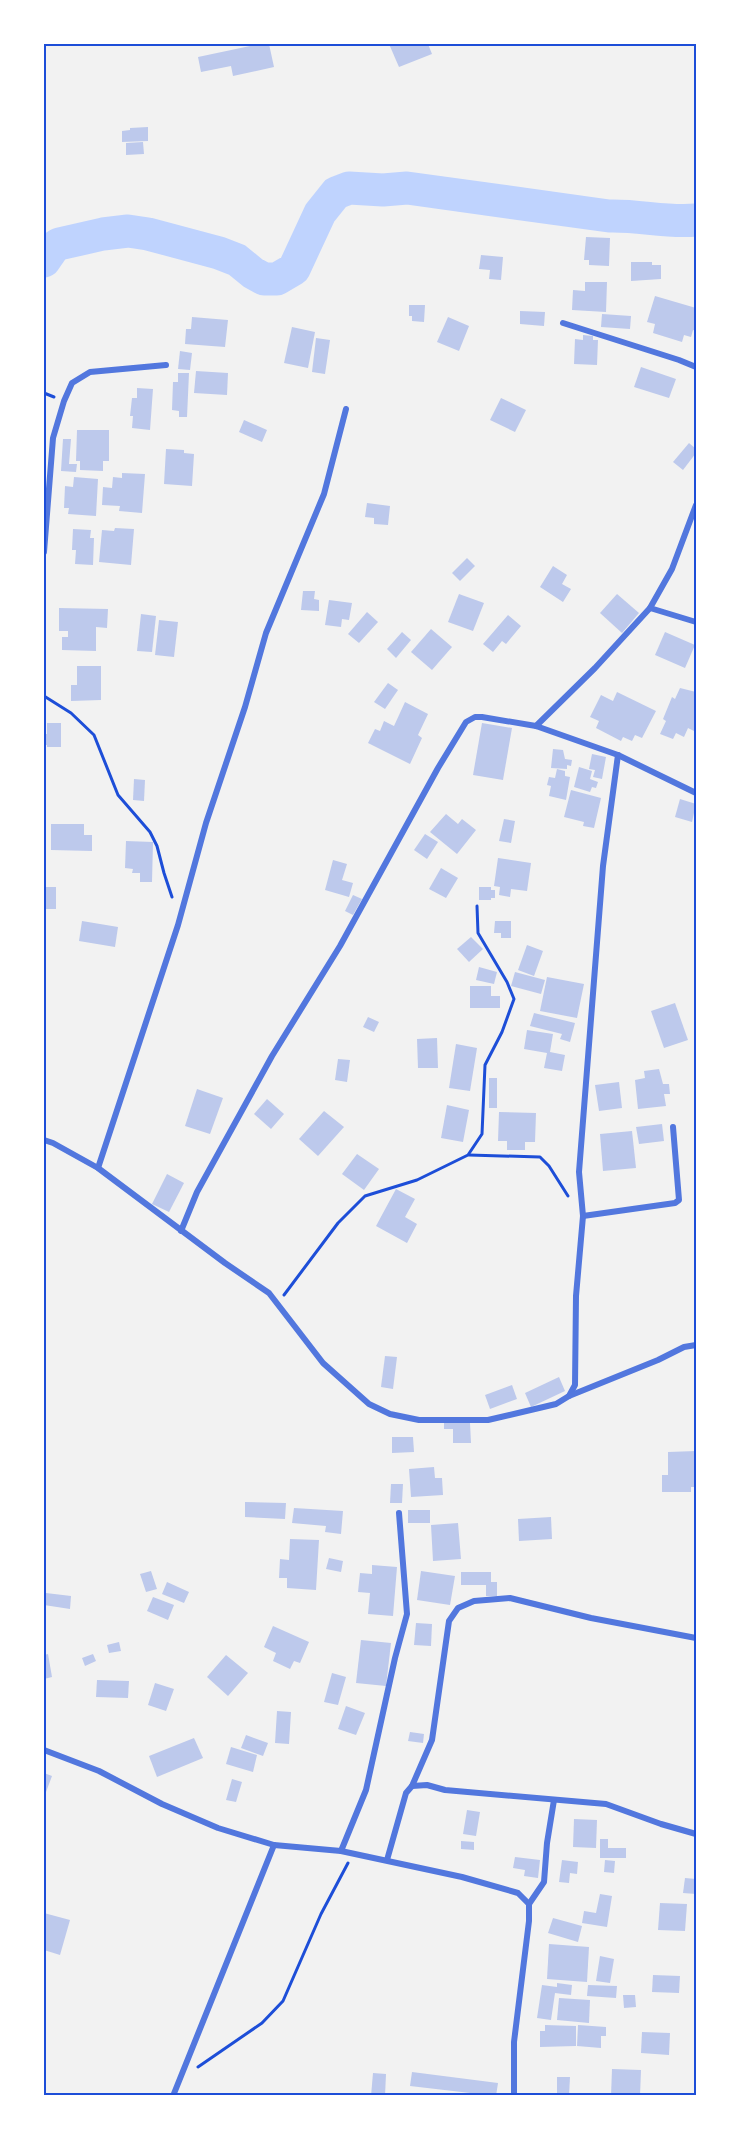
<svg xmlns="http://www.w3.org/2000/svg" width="740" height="2139" font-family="'Open Sans',sans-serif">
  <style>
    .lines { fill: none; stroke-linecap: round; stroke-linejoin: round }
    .river { stroke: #bfd3fe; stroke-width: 33 }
    .building { fill: #bdc9ec }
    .path { stroke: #1d4ed8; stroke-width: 3 }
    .minor { stroke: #5277de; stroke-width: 6 }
    .neatline { fill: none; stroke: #1d4ed8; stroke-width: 2 }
  </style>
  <rect width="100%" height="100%" fill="#f2f2f2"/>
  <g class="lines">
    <path class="river" d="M44,261L53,248L59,244L103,234L128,231L148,234L219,253L237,260L253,273L264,279H277L294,269L320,213L336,193L349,188L383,190L407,188L609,216C639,215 667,223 696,220"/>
  </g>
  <g class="building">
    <path d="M259,44H269L274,67L233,76L231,66L201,72L198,57Z"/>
    <path d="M389,44H428L432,54L399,67Z"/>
    <path d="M148,127V141L122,142V131L130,130V128Z"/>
    <path d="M143,142L144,154L126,155V143Z"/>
    <path d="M586,237L610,238L609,266L589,265V260H584Z"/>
    <path d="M481,255L503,257L501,280L489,279L490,270L479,269Z"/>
    <path d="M631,262H652V265H661V279L631,281Z"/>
    <path d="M585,282H607L606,312L572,310L573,290L585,291Z"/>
    <path d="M655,296L696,308V331L693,330L691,337L684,335L682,342L653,333L655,324L647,322Z"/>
    <path d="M409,305H425L424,322L412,321V316H409Z"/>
    <path d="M520,311L545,312L544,326L520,324Z"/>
    <path d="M602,314L631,316L630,329L601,327Z"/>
    <path d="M192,317L228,320L225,347L185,344L186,329H191Z"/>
    <path d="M448,317L469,326L459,351L437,342Z"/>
    <path d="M292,327L315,332L308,368L284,363Z"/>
    <path d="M583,335L593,336V340H598L597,365L574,364L575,339L583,340Z"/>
    <path d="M316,338L330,340L325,374L312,372Z"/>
    <path d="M180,351L192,353L190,370L178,369Z"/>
    <path d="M641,367L676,379L669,398L634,387Z"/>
    <path d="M196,371L228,373L227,395L194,393Z"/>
    <path d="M178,373H189L187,417H179V411L172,410L173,382H178Z"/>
    <path d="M137,388L153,389L150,430L132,428L133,416H130L132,398H137Z"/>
    <path d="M501,398L526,410L515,432L490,420Z"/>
    <path d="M244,420L267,430L262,442L239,432Z"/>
    <path d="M77,430H109V461H103V471L80,470V461H76Z"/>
    <path d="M63,439H71L69,464H77L76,472L61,471Z"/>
    <path d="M689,443L696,449V453L683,470L673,462Z"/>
    <path d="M166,449L184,450V453L194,454L192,486L164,484Z"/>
    <path d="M122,473L145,474L142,513L119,511L120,506L102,505L103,487L112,488L113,477L122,478Z"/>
    <path d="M74,477L98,479L96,516L68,514L69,508H64L65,486L73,487Z"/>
    <path d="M367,503L390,506L388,525L374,524V518L365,517Z"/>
    <path d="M115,528L134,529L131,565L99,562L102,530L114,531Z"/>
    <path d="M73,529L91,530L90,538H94L93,565L75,564L76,550H72Z"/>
    <path d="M467,558L475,566L460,581L452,573Z"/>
    <path d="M553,566L567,575L562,584L571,589L563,602L540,587Z"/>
    <path d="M303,591H315L314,599L319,600V611L301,610Z"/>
    <path d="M459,594L484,603L473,631L448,622Z"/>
    <path d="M617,594L639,613L622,633L600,613Z"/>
    <path d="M329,600L352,603L349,620L342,619L341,627L325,625Z"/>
    <path d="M59,608L108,609L107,628L96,627V651L62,650V637H68V631H59Z"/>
    <path d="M367,612L378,622L359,643L348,634Z"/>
    <path d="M141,614L156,616L152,652L137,651Z"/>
    <path d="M508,615L521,626L506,644L502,641L493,652L483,644Z"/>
    <path d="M159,620L178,622L174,657L155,655Z"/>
    <path d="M431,629L452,647L432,670L411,652Z"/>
    <path d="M402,632L411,640L396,658L387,649Z"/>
    <path d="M665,632L695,645L685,668L655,655Z"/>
    <path d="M77,666H101V700L71,701V685H77Z"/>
    <path d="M388,683L398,690L385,709L374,702Z"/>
    <path d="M680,688L696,692V726L694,731L688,728L684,737L676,733L673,739L660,734L666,721L663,719L672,697L675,699Z"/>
    <path d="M617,692L656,711L642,738L635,735L632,741L623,737L621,741L596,728L599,721L590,717L601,695L613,701Z"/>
    <path d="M405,702L428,714L418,735L422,738L410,764L368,743L375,729L380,731L384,721L394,726Z"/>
    <path d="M47,723H61V747H47V745H44V734H47Z"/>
    <path d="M482,723L512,728L503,780L473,775Z"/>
    <path d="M553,749L563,750L565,759L572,760L571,766L567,765V769L551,768Z"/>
    <path d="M592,754L606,757L602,779L593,777L595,770L589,769Z"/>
    <path d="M579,767L592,771L590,779L598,782L596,788L592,787L590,792L574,787Z"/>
    <path d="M557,769L565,771V776L570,777L566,800L549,796L551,786L547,785L549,777L555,778Z"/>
    <path d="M134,779L145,780L144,801L133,800Z"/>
    <path d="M571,790L601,798L594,828L583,826L584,822L564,817Z"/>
    <path d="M680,799L696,804L692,822L675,817Z"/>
    <path d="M446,814L458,824L462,819L476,830L457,854L430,832Z"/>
    <path d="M504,819L515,821L511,843L499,841Z"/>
    <path d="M51,824H84V835H92V851L51,850Z"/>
    <path d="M425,834L438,842L427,859L414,850Z"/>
    <path d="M126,841L153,842L152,882H140V873H132L133,869L125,868Z"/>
    <path d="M498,858L531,863L527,891L511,889L510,897L499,895L500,887L494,886Z"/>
    <path d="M333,860L347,864L342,880L353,883L349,897L325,890Z"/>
    <path d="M441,868L458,878L446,898L429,889Z"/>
    <rect x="44" y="887" width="12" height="22"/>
    <path d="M479,887H491V890H495V898H491V900H479Z"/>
    <path d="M353,895L362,899L353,915L345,911Z"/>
    <path d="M82,921L118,927L115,947L79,941Z"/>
    <path d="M495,921H511V938H501V933H494Z"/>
    <path d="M471,937L483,949L469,962L457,949Z"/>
    <path d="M527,945L543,951L534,976L518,970Z"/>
    <path d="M479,967L497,972L494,984L476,980Z"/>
    <path d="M515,972L545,980L541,994L511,986Z"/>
    <path d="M547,977L584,984L577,1018L540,1011Z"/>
    <path d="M470,986H491V996H500V1008H470Z"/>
    <path d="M675,1003L688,1040L664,1048L651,1011Z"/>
    <path d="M534,1013L575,1023L570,1042L560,1039L562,1034L530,1026Z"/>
    <path d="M368,1017L379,1022L374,1032L363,1027Z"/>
    <path d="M527,1030L553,1034L550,1052L565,1055L562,1071L544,1068L547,1053L524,1049Z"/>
    <path d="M437,1038L438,1068H418L417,1039Z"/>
    <path d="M456,1044L477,1048L470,1091L449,1088Z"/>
    <path d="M338,1059L350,1060L347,1082L335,1080Z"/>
    <path d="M659,1069L663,1084H669L670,1094H664L666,1106L638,1109L635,1080L645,1078L644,1071Z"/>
    <rect x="489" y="1078" width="8" height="30"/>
    <path d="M619,1082L622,1108L599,1111L595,1085Z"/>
    <path d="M197,1089L223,1098L210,1134L185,1126Z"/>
    <path d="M267,1099L284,1114L271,1129L254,1114Z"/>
    <path d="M447,1105L469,1110L463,1142L441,1138Z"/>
    <path d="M324,1111L344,1127L318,1156L299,1139Z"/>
    <path d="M499,1112L536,1113L535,1142H525V1150H507V1141H498Z"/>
    <path d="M662,1124L664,1141L639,1144L636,1127Z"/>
    <path d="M632,1131L636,1168L603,1171L600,1134Z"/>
    <path d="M357,1154L379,1169L364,1190L342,1174Z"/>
    <path d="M167,1174L184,1183L169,1212L152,1204Z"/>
    <path d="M396,1189L415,1199L405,1217L417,1224L407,1243L376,1226Z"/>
    <path d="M385,1356L397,1357L393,1389L381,1387Z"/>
    <path d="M559,1377L565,1391L531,1407L525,1393Z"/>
    <path d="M512,1385L517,1399L490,1409L485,1395Z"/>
    <path d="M444,1423H470L471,1443H453V1429H444Z"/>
    <path d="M392,1437H413L414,1452L392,1453Z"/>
    <path d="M696,1451V1487H691V1492H662V1475H668V1452Z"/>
    <path d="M434,1467L435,1478H442L443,1495L411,1497L409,1469Z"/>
    <path d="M391,1484H403L402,1503H390Z"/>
    <path d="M245,1502L286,1503L285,1519L245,1517Z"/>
    <path d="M294,1508L343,1511L341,1534L325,1532L326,1526L292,1523Z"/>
    <rect x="408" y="1510" width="22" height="13"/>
    <path d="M551,1517L552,1539L519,1541L518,1519Z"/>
    <path d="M458,1523L461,1559L433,1561L431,1525Z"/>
    <path d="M290,1539L319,1540L316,1590L287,1588V1578H279L280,1559L289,1560Z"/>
    <path d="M329,1558L343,1561L341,1572L326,1569Z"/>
    <path d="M372,1565L397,1567L393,1616L368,1614L370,1593L358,1592L360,1573L372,1574Z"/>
    <path d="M151,1571L157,1589L146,1592L140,1574Z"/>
    <path d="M421,1571L455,1576L450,1605L417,1600Z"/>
    <path d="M461,1572H491V1582H497V1596H486V1585H461Z"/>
    <path d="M167,1582L189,1592L184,1603L162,1594Z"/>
    <path d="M46,1593L71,1596L70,1609L44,1605Z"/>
    <path d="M153,1597L174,1605L168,1620L147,1611Z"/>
    <path d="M416,1623L432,1624L431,1646L414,1645Z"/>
    <path d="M273,1626L309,1642L300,1663L294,1661L290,1669L273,1661L276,1653L264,1647Z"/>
    <path d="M361,1640L391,1643L386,1686L356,1683Z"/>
    <path d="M119,1642L121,1651L109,1653L107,1645Z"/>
    <path d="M48,1654L52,1677L44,1679V1655Z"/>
    <path d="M93,1654L96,1661L85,1666L82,1658Z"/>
    <path d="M226,1655L248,1673L228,1696L207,1677Z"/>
    <path d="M332,1673L346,1677L338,1705L324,1702Z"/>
    <path d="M97,1680L129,1681L128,1698L96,1697Z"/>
    <path d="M155,1683L174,1689L166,1711L148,1705Z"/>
    <path d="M346,1706L365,1713L356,1735L338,1729Z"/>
    <path d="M277,1711L291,1712L289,1744L275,1743Z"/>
    <path d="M410,1732L424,1734L423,1743L408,1741Z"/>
    <path d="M246,1735L268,1743L263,1756L241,1748Z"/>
    <path d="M194,1738L203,1758L157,1777L149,1756Z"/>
    <path d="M231,1747L257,1755L253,1772L226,1764Z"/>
    <path d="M44,1773L52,1776L46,1792L44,1791Z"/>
    <path d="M232,1779L242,1782L236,1802L226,1800Z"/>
    <path d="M467,1810L480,1812L476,1836L463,1834Z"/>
    <path d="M574,1819L597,1820L596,1848L573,1847Z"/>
    <path d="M600,1839H608V1848H626V1858H600Z"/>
    <path d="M461,1841L474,1842V1850L461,1849Z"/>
    <path d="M515,1857L540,1860L538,1878L524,1876L525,1870L513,1868Z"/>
    <path d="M562,1860L578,1862L577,1874L570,1873L569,1883L559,1882Z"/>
    <path d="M605,1860L615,1861L614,1873L604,1872Z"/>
    <path d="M685,1878L696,1879V1894L683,1893Z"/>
    <path d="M600,1894L612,1896L607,1927L582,1923L584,1911L596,1913Z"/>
    <path d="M660,1903L687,1904L685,1931L658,1930Z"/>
    <path d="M44,1913L70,1920L60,1955L44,1950Z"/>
    <path d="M553,1918L582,1926L578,1942L548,1933Z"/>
    <path d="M549,1944L589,1947L587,1982L547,1979Z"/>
    <path d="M600,1956L614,1959L610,1983L596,1981Z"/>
    <path d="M653,1975L680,1976L679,1993L652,1992Z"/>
    <path d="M557,1983L572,1985L571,1995L555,1993L551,2020L537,2018L542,1985L557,1987Z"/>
    <path d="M588,1985L617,1986L616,1998L587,1996Z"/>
    <path d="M623,1995H635L636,2007L624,2008Z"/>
    <path d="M559,1998L590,2000L589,2023L557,2020Z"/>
    <path d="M545,2025L576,2026V2046L540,2047V2031H545Z"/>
    <path d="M578,2025L606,2027V2036H601V2048L577,2046Z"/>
    <path d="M642,2032L670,2033L669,2055L641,2053Z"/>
    <path d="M612,2069L641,2070L640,2096H611Z"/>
    <path d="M412,2072L498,2083L496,2096L410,2086Z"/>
    <path d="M373,2073L386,2074L385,2096H371Z"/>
    <path d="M557,2077H570L569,2096H557Z"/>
  </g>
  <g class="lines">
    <g class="path">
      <path d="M44,393L54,397"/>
      <path d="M44,696L71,713L94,735L118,795L150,832L157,846L164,873L172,897"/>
      <path d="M469,1155L540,1157L549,1166L568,1196"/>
      <path d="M284,1295L338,1223L365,1196L417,1180L468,1155L482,1134L485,1065L502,1032L514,999L507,982L478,933L477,906"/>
      <path d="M198,2067L262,2023L283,2001L321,1914L348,1863"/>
    </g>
    <g class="minor">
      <path d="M563,323L679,360L696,367"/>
      <path d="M44,552L53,438L64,401L72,383L90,372L166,365"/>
      <path d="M650,608L696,622"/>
      <path d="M536,726L595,668L650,608L672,569L696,505"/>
      <path d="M44,1140L53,1143L98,1168L225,1263L269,1293L323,1363L369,1404L390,1414L419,1420H488L556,1404L569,1396L575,1385L576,1296L583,1216L579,1172L603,866L618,755"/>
      <path d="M98,1168L178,925L206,823L245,707L266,633L324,494L346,409"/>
      <path d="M583,1216L675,1203L679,1200L673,1127"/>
      <path d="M181,1231L197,1192L272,1056L340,946L438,768L466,722L475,717H482L536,726L618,755L696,793"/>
      <path d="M569,1396L658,1360L684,1347L696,1345"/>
      <path d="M44,1750L99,1771L162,1804L218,1828L274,1845L341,1851L462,1877L518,1893L529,1904V1921L514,2042V2096"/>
      <path d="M412,1786L432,1740L449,1621L458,1608L474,1601L510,1598L591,1618L696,1638"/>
      <path d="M341,1851L366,1790L395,1658L407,1614L399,1513"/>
      <path d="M387,1860L406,1793L412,1786L427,1785L445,1790L606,1804L661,1824L696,1834"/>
      <path d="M529,1904L544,1882L547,1843L554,1800"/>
      <path d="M173,2096L274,1845"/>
    </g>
  </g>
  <rect width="740" height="2139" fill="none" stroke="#ffffff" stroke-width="90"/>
  <rect x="45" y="45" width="650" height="2049" class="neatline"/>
</svg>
